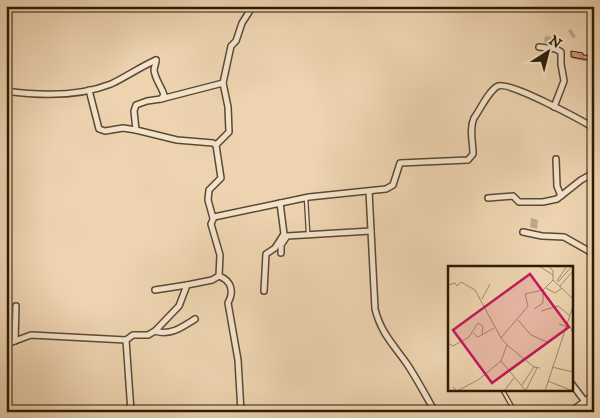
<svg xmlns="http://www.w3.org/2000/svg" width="600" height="418" font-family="'IM FELL DW Pica',serif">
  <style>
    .shadow { fill: #0003 }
    .building { fill: url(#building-back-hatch); stroke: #2c1c05 }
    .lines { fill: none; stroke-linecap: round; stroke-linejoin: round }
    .service-casing { stroke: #5c4a30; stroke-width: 5 }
    .minor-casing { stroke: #5c4a30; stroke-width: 8 }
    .tertiary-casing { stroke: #5c4a30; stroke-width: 9 }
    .service { stroke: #f3e2cc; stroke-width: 2.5 }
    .minor { stroke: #f3e2cc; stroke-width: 5 }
    .tertiary { stroke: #f3e2cc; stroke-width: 6 }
    .inset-road { fill: none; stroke: #a08a6c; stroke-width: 1 }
    .view { fill: #c2185b; fill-opacity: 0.15; stroke: #c2185b; stroke-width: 2.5 }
    .inset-edge { fill: none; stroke: #2c1c05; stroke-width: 2.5 }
  </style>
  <defs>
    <pattern id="building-back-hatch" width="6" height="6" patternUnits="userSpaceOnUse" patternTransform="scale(1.25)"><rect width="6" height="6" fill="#d69a79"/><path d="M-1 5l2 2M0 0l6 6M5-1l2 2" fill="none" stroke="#ae7d61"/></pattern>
  </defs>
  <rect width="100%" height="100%" fill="#edd3b0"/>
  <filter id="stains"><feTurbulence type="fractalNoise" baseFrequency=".004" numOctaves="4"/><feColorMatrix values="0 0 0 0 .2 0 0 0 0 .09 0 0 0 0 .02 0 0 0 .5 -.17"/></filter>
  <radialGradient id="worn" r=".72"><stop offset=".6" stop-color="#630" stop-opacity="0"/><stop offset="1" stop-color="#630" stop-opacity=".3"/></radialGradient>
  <g class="shadow">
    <path d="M571,29L576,37L573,38L568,31Z"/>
    <path d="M545,36L553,37L555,39L554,44L546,43L544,41Z"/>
    <path d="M582,54L584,56L594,57V63L574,59L572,57Z"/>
    <path d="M531,218L538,220L537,229L530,227Z"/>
    <path d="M594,339V347L590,342Z"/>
  </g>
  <path class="building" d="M571,51L583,53V55L594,56V61L571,57Z"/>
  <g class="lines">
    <g class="service-casing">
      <g id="service">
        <path d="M306,198L308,232"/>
        <path d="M502,389L515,412"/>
      </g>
    </g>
    <g class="minor-casing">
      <g id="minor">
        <path d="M539,47L556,49L561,52V64L564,81L554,107"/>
        <path d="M89,90L99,129L105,131L123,128L136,130L177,140L213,143L216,145"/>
        <path d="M6,91C41,96 78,97 111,84C126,77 140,67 156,60"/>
        <path d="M161,99L223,83"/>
        <path d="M136,130L134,111L136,105L147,101L161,99L164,95C162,87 154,78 154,69C155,66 156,63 156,60"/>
        <path d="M216,145L229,132L228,107L223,83L231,46L236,41L242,23L253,6"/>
        <path d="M556,159L557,186L561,196"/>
        <path d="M369,191L375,309C381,333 393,344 407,364C417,379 426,396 435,412"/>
        <path d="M488,198L513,196L519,202H543L557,199L581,180L590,175L594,168"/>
        <path d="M213,218L208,200L209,190L221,178L216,145"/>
        <path d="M523,232L542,236L564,237L594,254"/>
        <path d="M281,253V245L287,236L371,231"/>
        <path d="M219,276C232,281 234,292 228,303L238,360L241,412"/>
        <path d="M155,290L187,285"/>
        <path d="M264,291L266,254L275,248L284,234L280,203"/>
        <path d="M155,331C171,336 182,327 195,319"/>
        <path d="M6,341L12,342L31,335L126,340"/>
        <path d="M15,341L16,306"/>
        <path d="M571,383L593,412"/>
        <path d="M131,412L126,340L133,335H148L155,331L179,306L187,285L212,280L219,276L220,255L211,224L214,217L309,197L386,189L393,185L400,163L468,160L473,154C473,142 469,129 474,118C480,110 489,90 498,86C509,81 581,120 594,128"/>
      </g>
    </g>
    <g class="tertiary-casing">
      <path id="tertiary" d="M571,412L594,395"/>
    </g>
    <use href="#service" class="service"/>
    <use href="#minor" class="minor"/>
    <use href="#tertiary" class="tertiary"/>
  </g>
  <g transform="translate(448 266)">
    <rect width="125" height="125" fill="#edd3b0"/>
    <path class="inset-road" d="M91,0L105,9M101,0L105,5V14L125,33M109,15L119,0M110,16L124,0M0,19L7,17L9,20L13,16L27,24L53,72M112,20L125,5M98,22L107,27L114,22M34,33L42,18M86,43L95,37V24M93,45L110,40L121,49M70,54L83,69L99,76M111,58L123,62L124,66M25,67L30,71L46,62M0,77L5,80L21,71L30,57L35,60L34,68M59,79L86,101M104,101L125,106M100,115L125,125M74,119L86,101L92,102M5,121L9,125L30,114L53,95M78,124L89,102M56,125L66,112M78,125L53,95L59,79L53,72L80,40L77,28L95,24L105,14M97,125L125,40"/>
    <path class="view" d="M82,8L121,61L44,117L5,64Z"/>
    <rect width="125" height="125" class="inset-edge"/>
  </g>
  <rect width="600" height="418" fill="none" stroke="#edd3b0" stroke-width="25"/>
  <rect x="8" y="8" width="585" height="403" fill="none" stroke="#2c1c05" stroke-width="2.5"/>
  <rect x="12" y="12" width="575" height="393" fill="none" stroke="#2c1c05"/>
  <g transform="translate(548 52) rotate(36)" stroke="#f3e2cc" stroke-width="4" paint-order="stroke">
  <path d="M0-4L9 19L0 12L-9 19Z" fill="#2c1c05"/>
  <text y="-8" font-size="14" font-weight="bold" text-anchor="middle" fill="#2c1c05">N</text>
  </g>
  <rect width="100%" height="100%" filter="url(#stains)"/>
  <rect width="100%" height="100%" fill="url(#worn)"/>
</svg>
